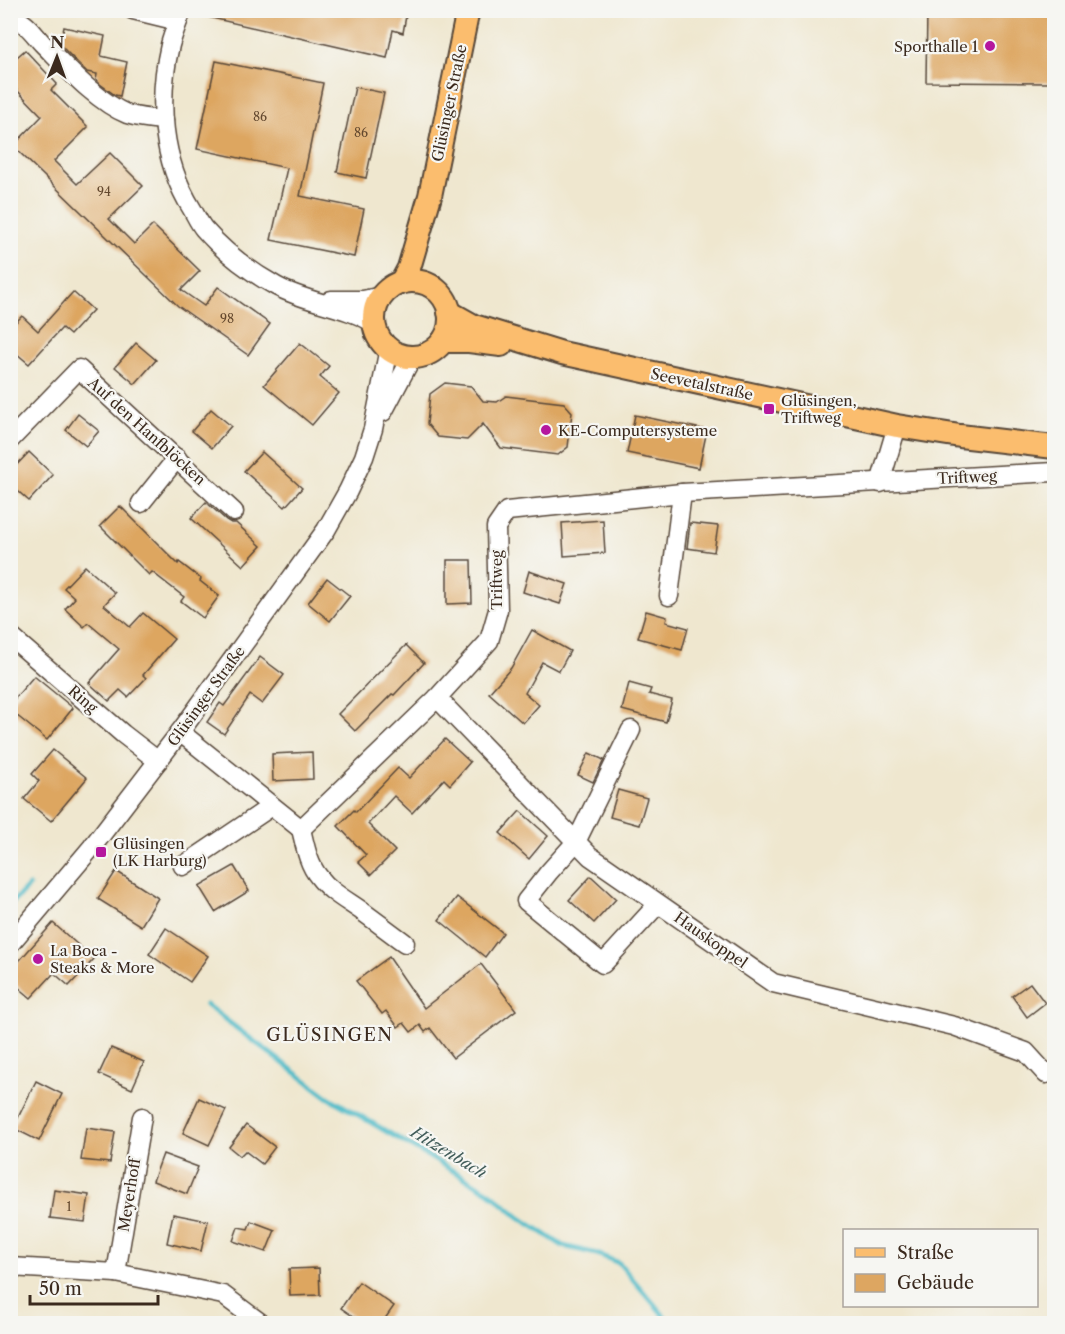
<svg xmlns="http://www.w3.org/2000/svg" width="1065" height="1334" font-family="'Libre Caslon Text',serif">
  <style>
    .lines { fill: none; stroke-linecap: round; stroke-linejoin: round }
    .stream { stroke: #4ebbc8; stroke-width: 5 }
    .building { fill: #dda661 }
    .minor-casing { stroke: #564639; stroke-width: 21 }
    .major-casing { stroke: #564639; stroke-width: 26 }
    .minor { stroke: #fff; stroke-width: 18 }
    .major { stroke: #fbbd6e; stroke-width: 22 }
    .poi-dot { fill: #b5179e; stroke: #f6f6f2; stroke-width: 2 }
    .labels { text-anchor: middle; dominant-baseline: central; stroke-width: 4.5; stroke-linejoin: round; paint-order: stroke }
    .number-label { font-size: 12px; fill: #64492f }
    .poi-label { font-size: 15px; fill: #3b2a1e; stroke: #f6f6f2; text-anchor: start }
    .street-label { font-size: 15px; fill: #3b2a1e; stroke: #f6f6f2 }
    .water-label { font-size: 16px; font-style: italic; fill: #425d5a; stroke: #f6f6f2 }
    .quarter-label { font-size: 18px; letter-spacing: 1.5px; fill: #3b2a1e; stroke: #f6f6f2 }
  </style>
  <rect width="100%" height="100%" fill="#f6f6f2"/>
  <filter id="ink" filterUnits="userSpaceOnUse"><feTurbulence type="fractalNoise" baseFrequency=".0167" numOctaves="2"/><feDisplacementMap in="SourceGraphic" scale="12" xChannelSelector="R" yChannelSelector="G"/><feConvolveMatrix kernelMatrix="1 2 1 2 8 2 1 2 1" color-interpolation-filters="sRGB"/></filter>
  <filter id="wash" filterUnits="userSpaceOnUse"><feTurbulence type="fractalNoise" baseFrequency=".008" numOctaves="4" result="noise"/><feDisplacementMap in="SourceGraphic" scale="24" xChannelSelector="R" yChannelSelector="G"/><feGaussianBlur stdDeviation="1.35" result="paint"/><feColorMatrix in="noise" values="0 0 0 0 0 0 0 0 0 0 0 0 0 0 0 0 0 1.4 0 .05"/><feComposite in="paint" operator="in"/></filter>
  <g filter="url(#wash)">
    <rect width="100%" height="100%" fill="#efe7cf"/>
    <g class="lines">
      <g class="stream">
        <path d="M10,905L29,886"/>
        <path d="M206,1005L328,1097L489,1192L519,1217L563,1246L597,1254L619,1263L671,1324"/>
      </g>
    </g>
    <g id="blocks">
      <g class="building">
        <path d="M204,10H407L403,33L393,30L387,58L203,16Z"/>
        <path d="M927,10H1054V83L926,82Z"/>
        <path d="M64,27L105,36L101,56L127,62L120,96L115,95L100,84L96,80L97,74L87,72L60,45Z"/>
        <path d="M25,50L57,84L51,90L88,127L54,161L77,184L110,153L143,186L109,219L134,244L153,225L200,271L181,290L204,306L218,287L270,324L248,355L178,306L13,146L42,116L10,83V63Z"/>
        <path d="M216,61L323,83L300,196L364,209L354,257L271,240L287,168L197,149Z"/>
        <path d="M355,87L384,93L366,178L337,172Z"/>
        <path d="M73,292L93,310L70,335L62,328L29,364L10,348V328L22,316L38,331Z"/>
        <path d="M136,343L156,360L135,384L115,367Z"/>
        <path d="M300,343L329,366L320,377L339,393L312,425L264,385Z"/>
        <path d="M445,383L471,386L483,401L497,402L506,396L564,403L572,412L568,447L558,455L501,448L483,424L467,440L438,437L427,424L430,394Z"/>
        <path d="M211,409L231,426L212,448L192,431Z"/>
        <path d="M78,414L99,431L86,446L66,430Z"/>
        <path d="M635,415L707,430L699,468L627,453Z"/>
        <path d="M29,452L53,475L29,501L10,484V472Z"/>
        <path d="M262,452L302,488L285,507L244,471Z"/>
        <path d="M206,502L226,520L231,523H236L261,546L243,566L191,518Z"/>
        <path d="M120,506L178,564L179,562L201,579L200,581L219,596L203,618L181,601L184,597L152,572L149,575L100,526Z"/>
        <path d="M603,520L605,553L564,556L562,523Z"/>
        <path d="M690,523L718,526L714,552L687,548Z"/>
        <path d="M447,560H471L472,603L447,604Z"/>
        <path d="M85,566L115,593L104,605L130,627L143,613L174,639L143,675L146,678L128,697L120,690L109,701L89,683L119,649L88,623L84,627L65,609L75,598L64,588Z"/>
        <path d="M529,571L567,584L560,604L523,592Z"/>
        <path d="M327,578L350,596L330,621L308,603Z"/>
        <path d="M646,611L667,617L666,622L688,628L682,650L638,638Z"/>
        <path d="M532,630L570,651L559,671L542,662L525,693L539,705L523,723L489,693L511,668Z"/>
        <path d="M406,645L424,663L394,695L392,694L355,731L338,714Z"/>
        <path d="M260,657L284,675L262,704L250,695L224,734L207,722L220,703L224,706Z"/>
        <path d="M34,676L73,708L47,740L10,710V704Z"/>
        <path d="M629,683L651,689L649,694L672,700L666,722L622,710Z"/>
        <path d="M445,739L470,762L450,785L444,779L412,813L394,796L368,824L395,851L371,875L358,862L366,855L338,826L354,810L356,812L398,768L409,778Z"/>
        <path d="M53,750L87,778L51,821L24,799L39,781L32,774Z"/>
        <path d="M312,752L313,779L273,781L272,754Z"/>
        <path d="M589,753L604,760L593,782L578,775Z"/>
        <path d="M618,790L647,798L639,825L610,817Z"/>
        <path d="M520,811L548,836L529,859L500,833Z"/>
        <path d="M234,866L249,891L215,912L199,886Z"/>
        <path d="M116,871L158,898L141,926L98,899Z"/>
        <path d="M591,876L616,899L594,923L569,900Z"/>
        <path d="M457,897L503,933L485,957L439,920Z"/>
        <path d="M53,923L94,959L69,986L54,973L31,998L10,980V971Z"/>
        <path d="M166,928L208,956L190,982L149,954Z"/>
        <path d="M389,957L424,1008L481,964L516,1010L453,1058L430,1028L425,1032L420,1025L411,1032L404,1023L398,1027L386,1011L382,1014L356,981Z"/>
        <path d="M1030,983L1045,1003L1027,1017L1012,996Z"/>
        <path d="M111,1048L144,1062L132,1089L99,1074Z"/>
        <path d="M36,1081L62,1094L39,1141L13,1128Z"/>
        <path d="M199,1098L226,1110L209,1145L183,1133Z"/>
        <path d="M246,1125L275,1147L262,1164L245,1151L240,1156L229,1147Z"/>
        <path d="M86,1128L115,1132L110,1163L81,1160Z"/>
        <path d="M163,1154L198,1167L187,1194L153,1181Z"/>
        <path d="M54,1190L89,1195L85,1222L50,1218Z"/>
        <path d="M173,1214L208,1221L201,1251L167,1243Z"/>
        <path d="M251,1221L275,1230L266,1252L233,1241L238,1227L248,1229Z"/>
        <path d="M319,1268L320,1295L290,1296L289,1269Z"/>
        <path d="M359,1282L394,1306L382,1323H363L341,1308Z"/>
      </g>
    </g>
  </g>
  <g filter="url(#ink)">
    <use href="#blocks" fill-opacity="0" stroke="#564639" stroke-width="1.5"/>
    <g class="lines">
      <g class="minor-casing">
        <g id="minor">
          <path d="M133,10L178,21"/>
          <path d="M182,10C178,22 173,34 170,45C157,100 162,161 192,209C196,216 199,223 204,229C224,252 249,271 276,286C307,303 344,305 374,323"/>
          <path d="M10,17C25,20 33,33 42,43C65,66 97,102 127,114C139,118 152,119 164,120"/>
          <path d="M331,300H363L382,296"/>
          <path d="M383,412L412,357"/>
          <path d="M10,440L79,369L234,512"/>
          <path d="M880,483L897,426"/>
          <path d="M141,503L177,458"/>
          <path d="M669,596L682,493"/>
          <path d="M10,636L123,734L158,761"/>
          <path d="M437,698L590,856L773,983L954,1026L1026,1052L1046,1074L1054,1071"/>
          <path d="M631,730L576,842L549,872L526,901L603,964L658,904"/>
          <path d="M180,732L301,829L437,698L489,641L498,610L496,527L507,511L682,493L1054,472"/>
          <path d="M301,829C305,845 308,864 319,877C330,892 348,901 363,912C377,922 391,933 405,943"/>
          <path d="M183,866L272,806"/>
          <path d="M10,944L92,847L180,732L326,530L348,491L364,457L373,429L389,348"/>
          <path d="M10,1267L116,1273L223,1295L262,1324"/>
          <path d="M116,1273L142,1117"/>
        </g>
      </g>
      <g class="major-casing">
        <g id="major">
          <circle cx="412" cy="319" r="38"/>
          <path d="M401,283L409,268L430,196L468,10"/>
          <path d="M449,312L474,326L562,353L635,369L897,426L960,436L1054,447"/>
          <path d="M443,341H469L501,345"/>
        </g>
      </g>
      <use href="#minor" class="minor"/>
      <use href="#major" class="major"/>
    </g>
  </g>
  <g class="poi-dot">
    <circle cx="990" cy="46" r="6"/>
    <rect x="763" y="403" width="12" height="12" rx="3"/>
    <circle cx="546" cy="430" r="6"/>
    <rect x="95" y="846" width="12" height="12" rx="3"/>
    <circle cx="38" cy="959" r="6"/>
  </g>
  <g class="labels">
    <g class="number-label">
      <text x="260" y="116">86</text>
      <text x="361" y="132">86</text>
      <text x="104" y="191">94</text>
      <text x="227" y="318">98</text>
      <text x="69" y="1206">1</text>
    </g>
    <g class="poi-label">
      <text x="978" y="46" text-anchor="end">Sporthalle 1</text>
      <text x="781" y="400">Glüsingen,<tspan x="781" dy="17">Triftweg</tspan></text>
      <text x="558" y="430">KE-Computersysteme</text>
      <text x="113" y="843">Glüsingen<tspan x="113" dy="17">(LK Harburg)</tspan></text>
      <text x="50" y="950">La Boca -<tspan x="50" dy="17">Steaks &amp; More</tspan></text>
    </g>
    <g class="street-label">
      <text transform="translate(449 103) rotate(-78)">Glüsinger Straße</text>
      <text transform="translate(702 384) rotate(12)">Seevetalstraße</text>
      <text transform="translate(147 431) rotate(42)">Auf den Hanfblöcken</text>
      <text transform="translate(967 477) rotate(-3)">Triftweg</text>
      <text transform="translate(496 580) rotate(-90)">Triftweg</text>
      <text transform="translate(206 696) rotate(-54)">Glüsinger Straße</text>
      <text transform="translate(83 699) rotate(41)">Ring</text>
      <text transform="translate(711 940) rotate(35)">Hauskoppel</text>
      <text transform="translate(129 1195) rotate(-81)">Meyerhoff</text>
    </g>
    <g class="water-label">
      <text transform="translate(449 1152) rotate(31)">Hitzenbach</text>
    </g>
    <g class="quarter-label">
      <text x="330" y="1035">GLÜSINGEN</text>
    </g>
  </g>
  <rect width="1065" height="1334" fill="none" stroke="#f6f6f2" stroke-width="36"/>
  <rect x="843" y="1229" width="195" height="78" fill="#f6f6f2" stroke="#aba49d" stroke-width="1.5"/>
  <rect x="855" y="1248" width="30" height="9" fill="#fbbd6e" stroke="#aba49d" stroke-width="1.5"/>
  <text x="897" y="1259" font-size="18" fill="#3b2a1e">Straße</text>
  <rect x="855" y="1274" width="30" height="18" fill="#dda661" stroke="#aba49d" stroke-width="1.5"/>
  <text x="897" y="1289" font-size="18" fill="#3b2a1e">Gebäude</text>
  <g transform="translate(57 57) rotate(1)" stroke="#f6f6f2" stroke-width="4.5" paint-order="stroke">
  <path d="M0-4.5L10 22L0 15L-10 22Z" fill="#3b2a1e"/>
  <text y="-9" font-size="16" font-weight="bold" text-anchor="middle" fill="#3b2a1e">N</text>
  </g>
  <path d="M30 1295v9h128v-9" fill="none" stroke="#3b2a1e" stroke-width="3"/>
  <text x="39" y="1295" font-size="18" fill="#3b2a1e" stroke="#f6f6f2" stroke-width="4.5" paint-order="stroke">50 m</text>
</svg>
